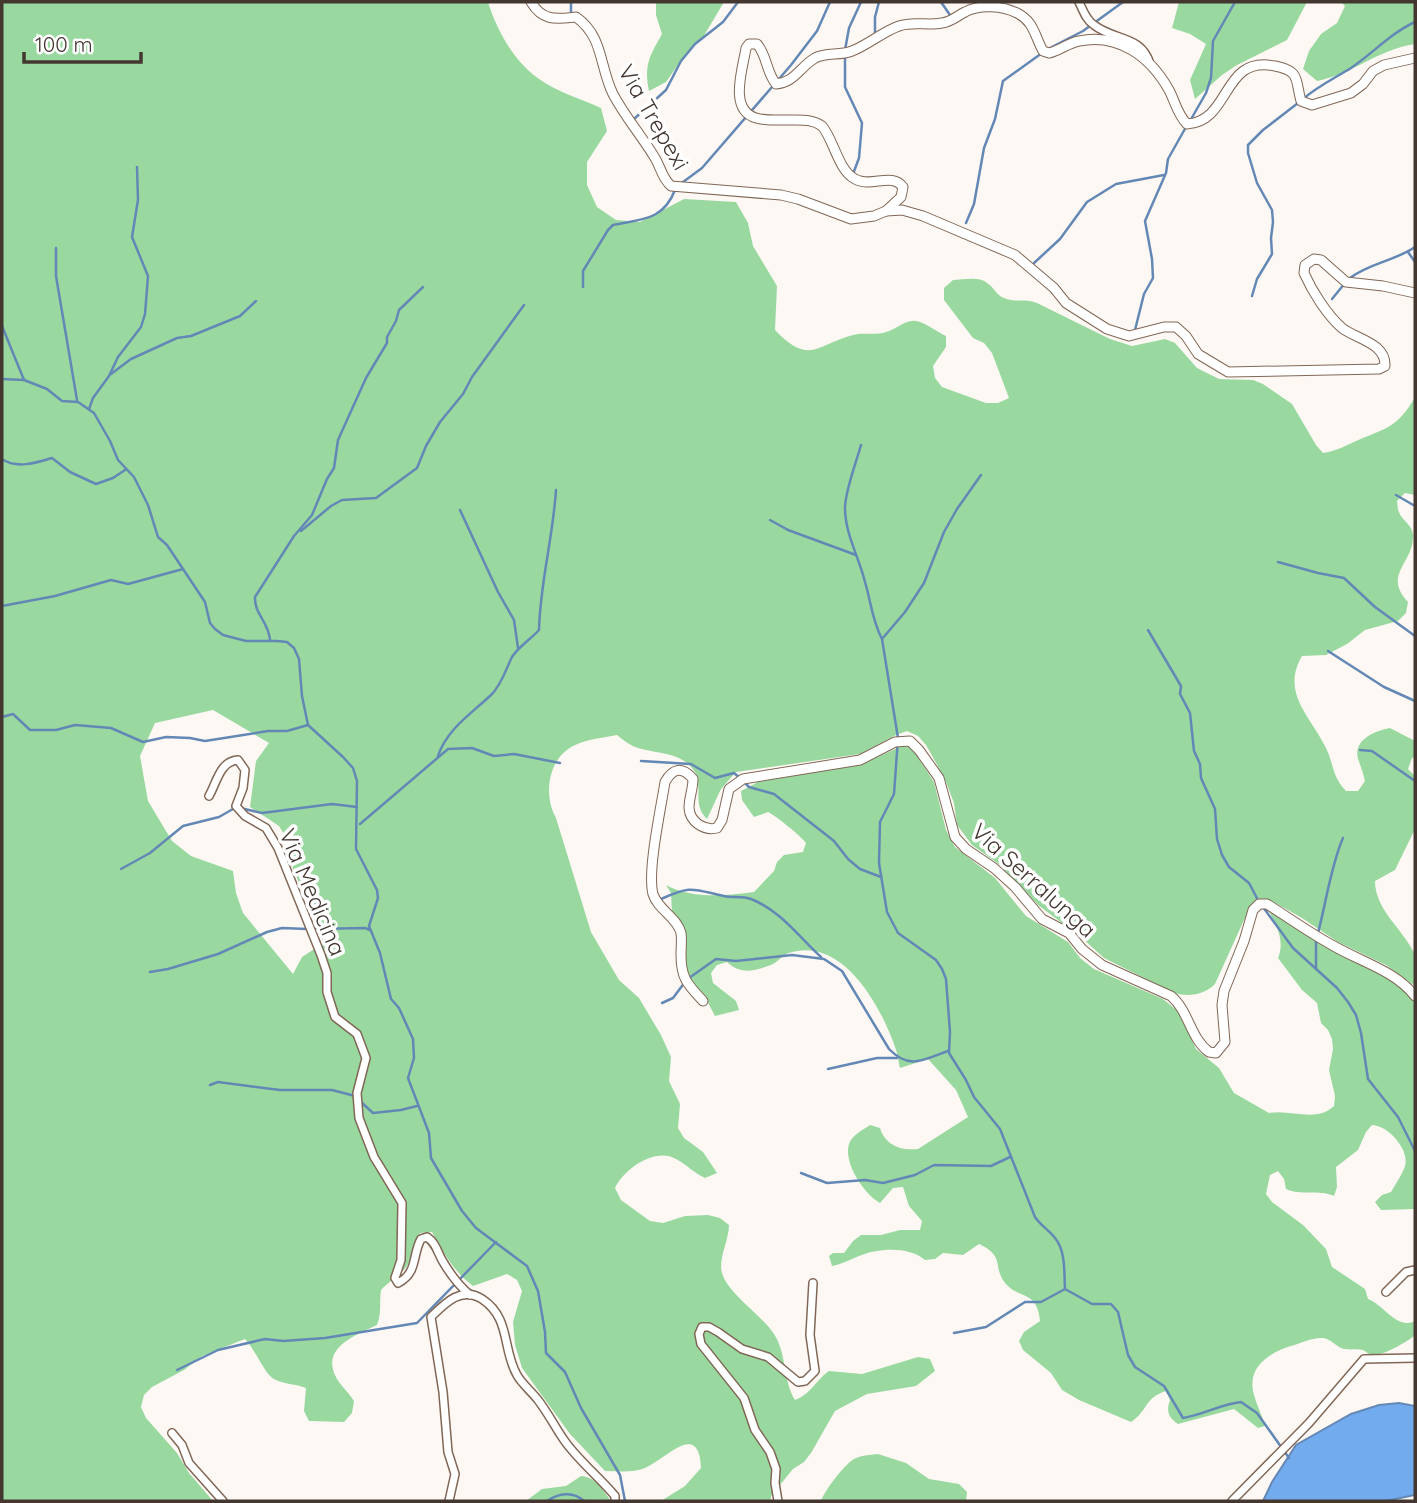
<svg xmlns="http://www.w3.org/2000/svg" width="1417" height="1503" font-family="Quicksand,sans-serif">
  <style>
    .green { fill: #99d9a0; fill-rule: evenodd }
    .water { fill: #72abee; stroke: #6488b5; stroke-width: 2 }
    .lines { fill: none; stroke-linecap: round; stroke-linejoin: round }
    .stream { stroke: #6488b5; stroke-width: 2.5 }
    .minor-casing { stroke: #816756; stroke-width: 10 }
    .tertiary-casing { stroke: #816756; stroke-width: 11 }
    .minor { stroke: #fff; stroke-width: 7 }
    .tertiary { stroke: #fff; stroke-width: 9 }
    .labels { text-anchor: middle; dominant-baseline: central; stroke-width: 7; stroke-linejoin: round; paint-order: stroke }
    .street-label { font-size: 23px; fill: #433730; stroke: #fff }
  </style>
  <rect width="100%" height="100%" fill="#fef8f4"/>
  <g class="green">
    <path d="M2,2H488C497,31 515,64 542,81C560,93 582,99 601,108L607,131L587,162V185L597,207L616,220L640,222L684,199L736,202L748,223L753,246L777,286L775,330C811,368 818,342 858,334C867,333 877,335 886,332C895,330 906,319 916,321C925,322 937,332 946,336V347L933,366L935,378L942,387L986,403H998L1009,398L992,353L984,343L973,338L944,300V288L953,280C963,280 979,276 987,283C994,287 996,295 1004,298C1015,303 1024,298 1037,303L1110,339L1132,346L1165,339L1175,343L1197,368L1219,379L1253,380L1263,384L1292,404L1316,445L1323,453C1335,451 1343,447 1354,442C1385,428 1397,429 1415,397V495L1405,493L1397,501C1398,505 1397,509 1399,512C1402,521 1413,525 1413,535C1414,564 1382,574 1408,602L1406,613L1398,621L1365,630L1347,644L1326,655L1302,656C1281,692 1309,715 1325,746C1334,763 1331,775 1346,791H1358L1365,781C1363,773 1361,767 1358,759C1353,740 1374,731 1390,728L1415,741V757L1412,758L1408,769L1415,776V829L1395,870L1375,881C1375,910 1403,929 1414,953C1417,962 1415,977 1415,986L1386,965L1338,942L1302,918L1268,899L1258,900L1249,909L1215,984C1204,995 1189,997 1174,993L1104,958L1082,938L1038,905L1000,865L972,845L957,825L954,803L944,777L926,745L918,736L907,731L896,735L860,754L736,772L721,789L707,819C690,803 706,784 692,768C678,751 654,754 635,747C628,744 623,740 617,735C603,738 586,739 573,746C548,759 543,795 556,818L591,932L619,980L639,998L661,1035L671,1057L669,1081L680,1104L678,1128L684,1138L703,1152L717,1173L705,1178C694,1173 687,1165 676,1159C655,1147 624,1169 615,1188L621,1200L650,1221L663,1223L685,1216L708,1215L720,1218L729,1225C729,1240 718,1259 722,1273C728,1294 763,1316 774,1334C787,1354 783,1381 795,1400C811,1394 816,1380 829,1371L862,1374L918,1357L930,1359L935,1371L916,1386L867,1394L835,1411L811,1453L804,1462L793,1469L771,1496V1501H661L685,1486L701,1468C699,1419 665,1460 645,1468C633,1473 618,1471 605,1471L570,1434L522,1368L515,1345L513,1322L522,1291L517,1280L507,1274L473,1286C454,1272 443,1252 432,1232L420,1233C412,1243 413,1256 407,1266C401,1275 389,1281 381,1290C379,1303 382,1313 377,1325C356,1335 319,1348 337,1379C342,1387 349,1393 354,1401L352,1413L344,1422L309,1421L304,1411L306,1388C296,1384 283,1384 274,1379C265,1375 255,1349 245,1339L202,1356L184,1370L152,1387L144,1395L141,1407L146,1418L177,1453L189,1473L213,1501H2ZM213,710L269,743L256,761L250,807L279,826L285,836L291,847L293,870L308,901L310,912L322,933V944L302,957L293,974L243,913L236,893L233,871L191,856L172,841L148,801L140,756L155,723Z"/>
    <path d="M656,2H724L702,39L687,52L666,82L649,91C644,65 649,57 662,34L656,15Z"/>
    <path d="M1179,2H1307L1287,40L1237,65L1222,75L1195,99L1190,80L1206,44L1190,34L1172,28Z"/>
    <path d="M1341,2H1415V44C1379,49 1353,74 1317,81L1303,69L1309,51L1321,34L1337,23L1345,6Z"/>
    <path d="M904,745L909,747L915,753L934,782L946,830L955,847L995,878L1026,916L1068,942L1080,958L1094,969L1163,999L1179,1012L1196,1049L1219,1068L1234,1093L1269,1113C1291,1109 1316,1123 1334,1106L1335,1096L1329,1070L1333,1049L1332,1039L1328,1030L1321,1023L1317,1003L1302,990L1278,958C1285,941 1277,926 1269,911L1325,947L1399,984L1415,1003V1209L1381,1210L1375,1202L1382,1195L1391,1192C1395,1185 1403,1173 1405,1166C1410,1149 1387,1125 1372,1125L1366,1132L1358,1150L1336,1167L1337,1187L1334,1196C1318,1189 1301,1196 1286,1189L1284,1179L1278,1171L1270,1175L1266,1194L1272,1202L1303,1225L1326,1249L1332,1267L1365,1289L1368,1299C1384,1305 1397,1330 1415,1321V1335C1409,1341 1381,1357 1372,1355C1370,1355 1365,1351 1363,1350C1356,1348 1348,1351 1341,1348C1335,1345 1330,1339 1323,1338C1313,1337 1301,1343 1291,1346C1268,1353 1246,1368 1254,1395C1257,1406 1262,1415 1265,1426L1258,1428L1234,1409L1178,1424C1168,1417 1166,1411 1170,1400L1166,1391C1145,1397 1147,1412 1131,1422L1079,1400L1062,1390L1051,1373L1023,1350L1019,1341L1024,1332L1040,1321C1037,1289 1019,1300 1005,1283C992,1266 1006,1257 979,1244L963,1255L943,1253L935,1259L925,1260C909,1246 878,1248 859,1256C849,1260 842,1264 832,1266L829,1256L833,1253H844L853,1241L861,1235H881L900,1230H920L922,1221L909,1206L903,1187L893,1188L880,1203C864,1194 843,1163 849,1144C852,1135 863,1130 870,1125L880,1128C885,1145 901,1151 918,1149L968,1117L956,1090L928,1059L900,1068C898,1061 898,1054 895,1047C881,1006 842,935 789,953C782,955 778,962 771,965C754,971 741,975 727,962L717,965L711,973L713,983L736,1001L739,1010L715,1016L706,999L696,990L685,972V931L672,913L671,893L666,885C692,899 725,896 754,892L774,871L777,862L784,855L803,852L806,843C802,837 775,815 768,812L754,817L742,800L741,791L758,782L864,763Z"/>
    <path d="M878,1454L906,1463L929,1479L959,1484L967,1492L966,1501H821C825,1490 844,1465 854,1459C861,1455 870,1455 878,1454Z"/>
    <path d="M581,1476C596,1477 603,1490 611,1501H526L542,1489L566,1486Z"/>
  </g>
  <path class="water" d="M1399,1403L1415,1406V1495L1386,1501H1263L1272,1482L1296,1445L1351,1414L1379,1405Z"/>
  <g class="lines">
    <g class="stream">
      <path d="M571,2V12"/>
      <path d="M941,2L950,15"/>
      <path d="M875,34V17L879,2"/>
      <path d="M1048,49L1083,31L1123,2"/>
      <path d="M845,50L849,28L861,2"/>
      <path d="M845,56V87L862,123L859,158L853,174"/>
      <path d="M1303,99C1318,86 1335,78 1351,68C1373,53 1391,33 1415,22"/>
      <path d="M634,119L666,90L681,61L695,44L723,22L738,2"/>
      <path d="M1190,121L1206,93L1211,78L1213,41L1235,2"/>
      <path d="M679,185L702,168L791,65L817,31L830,2"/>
      <path d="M966,223L974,204L984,148L995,119L1003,81L1042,53"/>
      <path d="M56,248V276L77,400"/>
      <path d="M1408,252L1415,262"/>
      <path d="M1034,263L1060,239L1087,202L1116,184L1164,175"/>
      <path d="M1350,278C1369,263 1395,261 1415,247"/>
      <path d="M583,287V271L608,230L613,225C641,219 663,221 675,190"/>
      <path d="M1252,296L1257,279L1272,254L1271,238L1273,222L1272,210L1257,183L1248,153V145L1263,130L1298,103"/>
      <path d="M1332,299L1345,283"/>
      <path d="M2,326L24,380"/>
      <path d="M1135,330L1144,294L1153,278L1152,259L1145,221L1166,173L1168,159L1186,127"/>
      <path d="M111,374L131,359L177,338L191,336L240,316L256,301"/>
      <path d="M2,379L24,380L47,389L62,401L78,402L94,413L110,441L118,460L134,477L148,505L158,537L167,545L205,602L210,623L215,629L223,635L246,641H277L287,642L294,648L299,659L302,696L308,725L343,757L353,768L357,781L356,849L377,890L378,898L369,926L380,953L391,999L399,1008L413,1039L414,1058L408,1078L429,1133L431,1158L462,1211L476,1228L527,1266L538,1291L545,1332L546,1353L565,1372L581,1408L620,1475L625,1501"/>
      <path d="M89,409L93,398L109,376L118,357L141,327L145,314L148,276L132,237L138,200L137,167"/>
      <path d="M861,445C856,463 845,491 845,508C845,534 859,557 865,582C871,602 872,620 882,639L898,738L894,794L880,822L879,863L887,912L898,933L936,960L942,969L946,979L950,1032L949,1053L966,1080L974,1097L1000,1129L1035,1217C1041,1226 1049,1230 1055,1238C1066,1251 1064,1273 1065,1289L1092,1304H1111L1118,1312L1128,1355L1135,1367L1164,1386L1183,1418C1203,1415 1221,1404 1241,1402L1257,1413L1289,1458"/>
      <path d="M2,459C16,469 36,463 52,458L70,472L96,484L113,478L125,470"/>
      <path d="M1396,495L1415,506"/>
      <path d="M460,510L498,592L514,620L518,648"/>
      <path d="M770,520L788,530L856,555"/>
      <path d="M301,531L331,506L342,500L376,498L417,468L426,446L440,422L463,394L472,377L524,305"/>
      <path d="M1278,562L1318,573L1344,578L1375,607L1415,636"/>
      <path d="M2,606L55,596L111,580L128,584L183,569"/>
      <path d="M1148,630L1178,681L1181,686L1180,694L1190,713L1194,751L1200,764L1201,778L1215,809L1217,839L1222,855L1229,867L1249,883L1259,902"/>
      <path d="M882,639L905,612L924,583L944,532L957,509L981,475"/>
      <path d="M270,640C269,622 254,614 255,597L294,536L312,515L327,479L334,468L338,440L366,378L387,343V337L396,321L399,310L423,287"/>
      <path d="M1328,651L1384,687L1415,701"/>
      <path d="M2,717L13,714L30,730H56L75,725L111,728L143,742L166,737L190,738L205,741L268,731H287L308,725"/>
      <path d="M1360,750L1372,751L1415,781"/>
      <path d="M438,756C447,729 471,714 491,695C501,686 506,669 512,657C518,647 531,639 539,630C540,583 553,538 556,490"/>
      <path d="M641,761L691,764L715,778L734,773L740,778"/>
      <path d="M745,783L749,787L774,794L834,841L848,859L860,869L881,877"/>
      <path d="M360,824L448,749L472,748L494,756L514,754L560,763"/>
      <path d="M121,869L150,853L183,826L219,817L233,809L240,808L262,813L332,804L357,807"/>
      <path d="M661,899C692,885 692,889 724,896C733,898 742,896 751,899C781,911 798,936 821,957"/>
      <path d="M1263,907L1293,948L1337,988L1348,1002L1356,1015L1361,1033L1368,1079L1398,1117L1415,1151"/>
      <path d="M314,929L365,928L370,930"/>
      <path d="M1318,933C1326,903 1331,865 1343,838"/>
      <path d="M1316,939V968"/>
      <path d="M150,972L168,969L218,954L267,932L282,928L307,929"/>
      <path d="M689,978L716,959L736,961L792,955L824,959L842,971L889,1049C909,1070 923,1060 948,1051"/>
      <path d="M662,1003L673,998L685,982"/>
      <path d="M828,1069L877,1058H897"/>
      <path d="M210,1085L218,1082L280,1090H332L355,1096"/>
      <path d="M360,1101L373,1113L401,1110L417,1106"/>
      <path d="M801,1173L827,1183L865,1180L883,1183L915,1175L934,1165L991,1166L1010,1157"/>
      <path d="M954,1333L986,1327L1025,1302H1041L1065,1289"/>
      <path d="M177,1370L218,1350L265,1339L283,1341L325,1338L417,1323L496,1242"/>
      <path d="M547,1501C559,1493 573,1491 584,1501"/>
    </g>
    <g class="minor-casing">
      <g id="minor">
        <path d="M1079,2C1083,10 1086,20 1094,25C1114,41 1142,35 1150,64"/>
        <path d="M209,796C217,782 220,761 238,760L245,770L243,788L236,806L245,816L266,828L278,848L321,955L327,973V992L335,1017L357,1034L366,1058L357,1093L359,1118L374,1157L402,1203L401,1260L395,1278L398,1283C418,1273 412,1255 421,1239L427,1237C436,1243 437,1251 442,1260C450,1274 458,1285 470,1295"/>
        <path d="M1386,1292L1406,1272L1415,1270"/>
        <path d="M172,1433L182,1445L189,1463L223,1501"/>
        <path d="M449,1501L455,1474L448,1452L443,1392L431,1317C445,1303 461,1286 482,1299C511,1318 502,1349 517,1375C522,1384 531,1391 538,1400C548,1413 555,1427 564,1440C577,1459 600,1478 615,1496V1501"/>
        <path d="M778,1501L775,1483L776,1469L770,1452L755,1430L744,1398L701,1344L699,1334L702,1327H709L718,1332L742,1349L768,1357L798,1382L805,1381L815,1371L810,1335L813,1283"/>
        <path d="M1232,1501L1309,1423L1364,1359L1415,1358"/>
      </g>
    </g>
    <g class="tertiary-casing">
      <g id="tertiary">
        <path d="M531,2C543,22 557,19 576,17C604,37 599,66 613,94C625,117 642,136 655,158C661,168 662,178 671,186L781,195L798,199L851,219L874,216L886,211L902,210L923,216L1015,255L1054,288L1066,303L1107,329L1129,336L1164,327H1176L1186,336L1198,354L1228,372L1379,369L1385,366C1386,343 1356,339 1342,328C1327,315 1312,291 1304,273L1305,265L1314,259L1321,260L1346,282L1383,286L1415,293"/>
        <path d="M886,211L901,197L903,187C892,172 871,188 855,179C838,170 834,140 822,126C812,119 802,120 790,120C779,120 767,121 756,118C728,110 743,68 746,48L749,44H757C767,55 766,72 776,84C794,83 801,66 815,58C827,52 839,56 852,51C868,45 882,32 899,26C913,21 927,26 942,23C951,22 957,16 965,12C980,4 1003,6 1017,13C1034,21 1035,37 1043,51L1049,53C1059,51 1068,43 1079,41C1118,33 1150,56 1169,90C1175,101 1177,114 1187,124C1232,121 1221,55 1275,66C1301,71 1295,80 1301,101L1312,105L1351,93L1363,84L1373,71L1384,65L1415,58"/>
        <path d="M703,1001C687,984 681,978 681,955C681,948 682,940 681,933C677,917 658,910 653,894C647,871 661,808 665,782C673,768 682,766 693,779C693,789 689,798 689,808C690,822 704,831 717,828L722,820L729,789L743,779L860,760L895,742L910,741L919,750L939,778L955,837L966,849L994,868L1015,887L1042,919L1069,933L1082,949L1102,965L1171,996C1189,1011 1190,1038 1209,1052L1216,1053L1225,1042L1222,1005L1224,991L1244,941L1253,910L1259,904H1267C1289,918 1310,933 1332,945C1361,962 1394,970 1415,996"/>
      </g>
    </g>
    <use href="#minor" class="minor"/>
    <use href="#tertiary" class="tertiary"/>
  </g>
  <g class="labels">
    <g class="street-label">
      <text transform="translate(654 117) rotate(60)">Via Trepexi</text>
      <text transform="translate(1034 880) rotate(42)">Via Serralunga</text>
      <text transform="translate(313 892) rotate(67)">Via Medicina</text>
    </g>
  </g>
  <rect width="1417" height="1503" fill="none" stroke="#433730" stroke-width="7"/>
  <path d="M24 52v10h117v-10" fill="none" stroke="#433730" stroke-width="3.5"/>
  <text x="35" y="52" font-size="21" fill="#433730" stroke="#ffffff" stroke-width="5" paint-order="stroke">100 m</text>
</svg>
